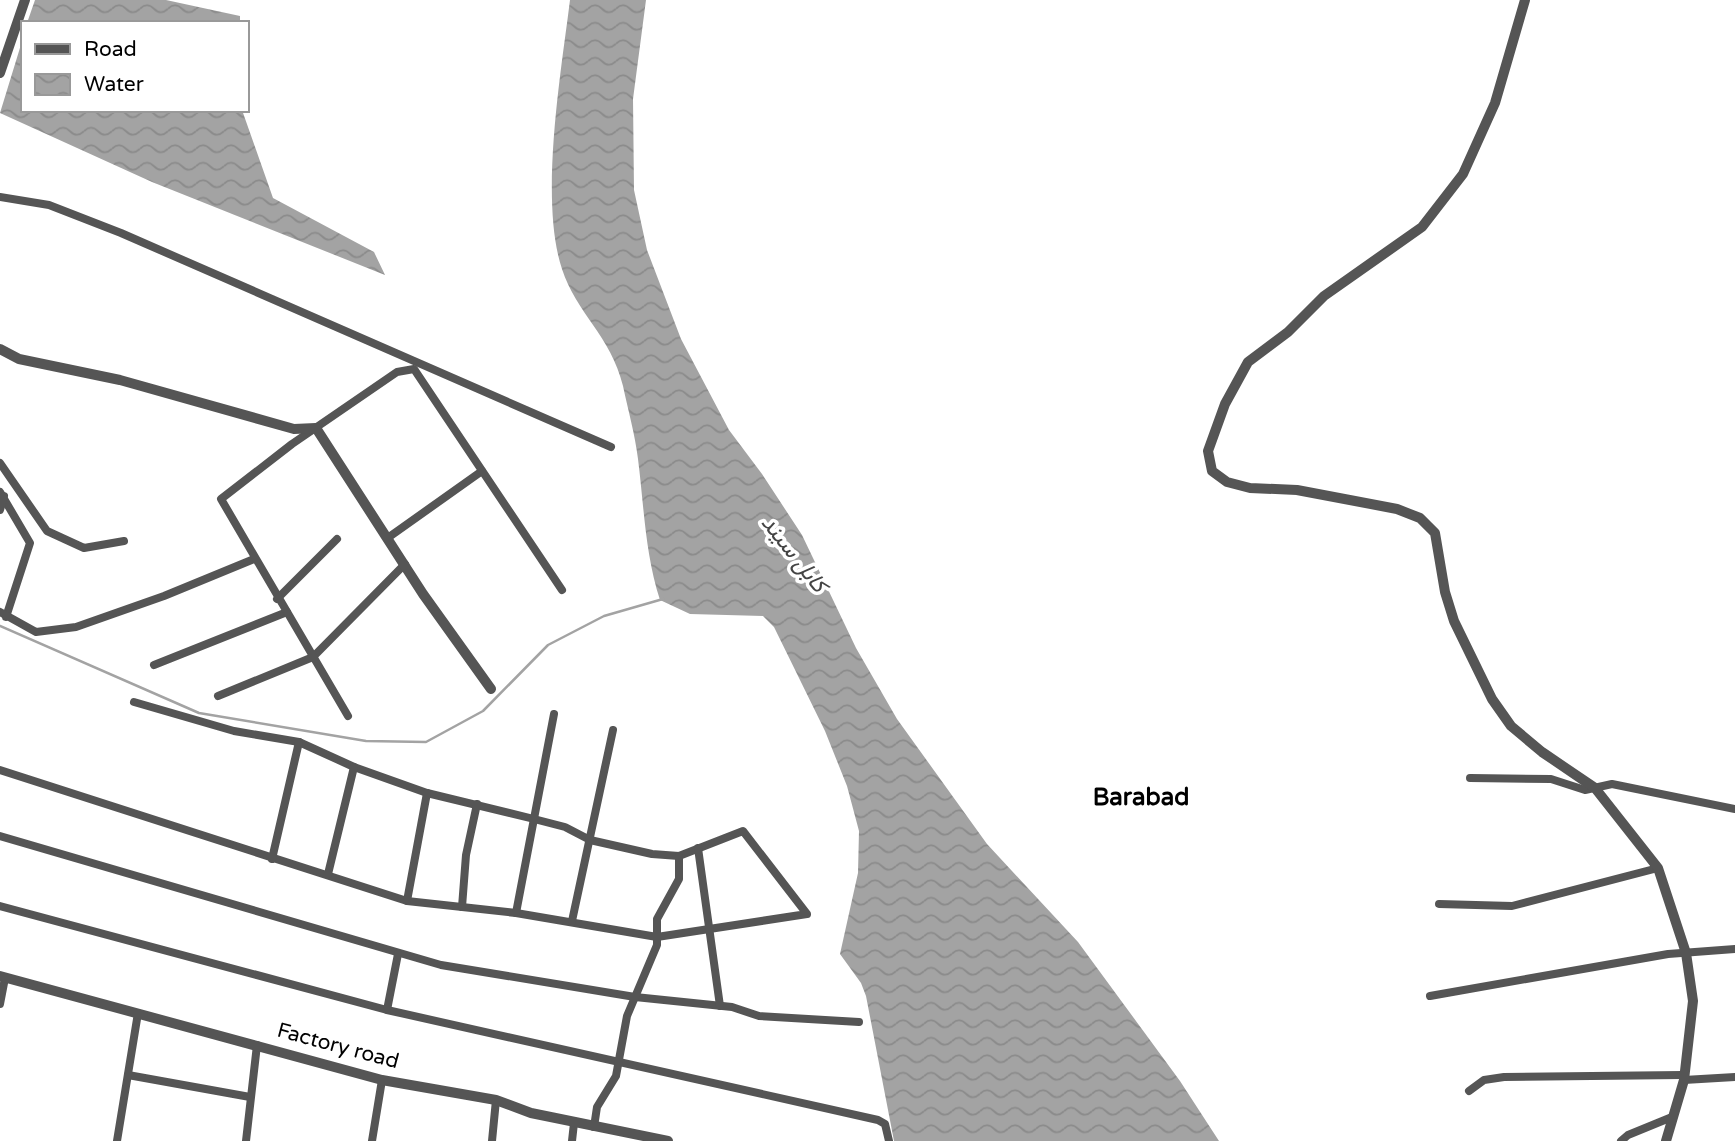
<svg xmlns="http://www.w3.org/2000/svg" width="1735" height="1141" font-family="'Varela Round',Vazirmatn,sans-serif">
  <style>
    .water { fill: url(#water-waves) }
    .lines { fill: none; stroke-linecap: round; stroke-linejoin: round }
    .stream { stroke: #a3a3a3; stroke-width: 2.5 }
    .minor { stroke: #555; stroke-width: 8 }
    .tertiary { stroke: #555; stroke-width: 10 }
    .labels { text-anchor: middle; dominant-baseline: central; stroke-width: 7; stroke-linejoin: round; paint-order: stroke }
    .street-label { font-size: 21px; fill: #000; stroke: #fff }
    .water-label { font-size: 23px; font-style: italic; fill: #444; stroke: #fff }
    .quarter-label { font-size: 24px; font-weight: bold; fill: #000; stroke: #fff }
  </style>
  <defs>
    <pattern id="water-waves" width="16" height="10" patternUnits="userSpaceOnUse" patternTransform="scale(1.75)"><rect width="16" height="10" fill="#a3a3a3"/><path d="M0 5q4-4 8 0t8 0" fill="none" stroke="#8b8b8b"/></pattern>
  </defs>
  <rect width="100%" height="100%" fill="#fff"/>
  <g class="water">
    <path d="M35,0H166L240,16V23H27Z"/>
    <path d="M570,0H646L633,99L634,190L647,250L681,339L729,430L762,474L802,535L856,648L897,719L987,844L1078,942L1180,1081L1219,1141H894L866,996L861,983L840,954L858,873L859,831L847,786L825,731L774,627L763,616L690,614L660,600C645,554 644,506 638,459C635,434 628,410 623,386C611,336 576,313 562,269C539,200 561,73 570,0Z"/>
    <path d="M23,38V110H242L273,198L374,252L385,275L152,182L0,113Z"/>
  </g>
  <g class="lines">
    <path class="stream" d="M0,626L199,713L366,741L426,742L483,711L548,645L604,616L663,599"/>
    <g class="minor">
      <path d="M0,197L49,205L121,233L611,447"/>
      <path d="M0,463L47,531L84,548L124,541"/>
      <path d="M0,492L30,543L6,617"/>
      <path d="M0,510L4,496"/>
      <path d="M389,537L482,471"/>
      <path d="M277,599L337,539"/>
      <path d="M0,612L36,632L76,627L164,596L254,559"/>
      <path d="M154,665L287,612"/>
      <path d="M218,696L313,657L405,564"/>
      <path d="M348,716L221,499L292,444L397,372L414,369L562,590"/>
      <path d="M0,770L407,901L516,913L657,937L807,914L743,831L679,856L652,854L590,840L565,827L534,819L427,793L354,767L299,742L234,731L134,702"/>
      <path d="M1470,778L1551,779L1585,790L1612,784L1735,809"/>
      <path d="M0,836L441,965L635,997L732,1007L759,1016L859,1022"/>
      <path d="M698,848L720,1006"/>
      <path d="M272,859L299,742"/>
      <path d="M328,874L354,767"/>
      <path d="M407,901L427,793"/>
      <path d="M1439,904L1512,906L1658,868"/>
      <path d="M0,906L387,1010L878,1120L885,1124L889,1141"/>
      <path d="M462,907L466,855L477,804"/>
      <path d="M516,913L554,714"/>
      <path d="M572,921L613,730"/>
      <path d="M1430,996L1668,954L1735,949"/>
      <path d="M0,1004L5,978"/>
      <path d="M387,1010L398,954"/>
      <path d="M128,1075L250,1097"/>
      <path d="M1684,1080L1735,1077"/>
      <path d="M1469,1091L1484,1080L1504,1077L1682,1075"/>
      <path d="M594,1127L597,1107L616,1076L627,1016L657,945V919L679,879V856"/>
      <path d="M117,1141L138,1013"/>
      <path d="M246,1141L257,1045"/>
      <path d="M372,1141L382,1080"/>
      <path d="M492,1141L496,1100"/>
      <path d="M572,1141L574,1123"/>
      <path d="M1621,1141L1628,1135L1672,1117"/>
    </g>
    <g class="tertiary">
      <path d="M1525,0L1495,103L1463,174L1422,227L1324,296L1288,332L1248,362L1225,404L1208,451L1212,471L1227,482L1250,488L1297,490L1397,509L1420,518L1435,533L1445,592L1454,621L1492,699L1511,726L1542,752L1595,788L1658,868L1686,953L1693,1001L1684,1080L1666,1141"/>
      <path d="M0,73L25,0"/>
      <path d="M0,349L19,359L120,380L294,429L316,428L423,594L491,689"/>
      <path d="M0,976L382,1080L496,1100L531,1113L668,1141"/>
    </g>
  </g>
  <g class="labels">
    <g class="street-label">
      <text transform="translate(338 1046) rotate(15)">Factory road</text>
    </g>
    <g class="water-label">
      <text transform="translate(794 554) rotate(52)">کابل سيند</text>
    </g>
    <g class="quarter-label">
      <text x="1141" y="797">Barabad</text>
    </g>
  </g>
  <rect x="21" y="21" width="228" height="91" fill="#ffffff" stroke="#999999" stroke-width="2"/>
  <rect x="35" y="44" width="35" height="10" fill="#555555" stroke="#999999" stroke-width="2"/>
  <text x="84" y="56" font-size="21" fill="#000000">Road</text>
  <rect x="35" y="74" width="35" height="21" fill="url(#water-waves)" stroke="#999999" stroke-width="2"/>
  <text x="84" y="91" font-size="21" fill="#000000">Water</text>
</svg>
